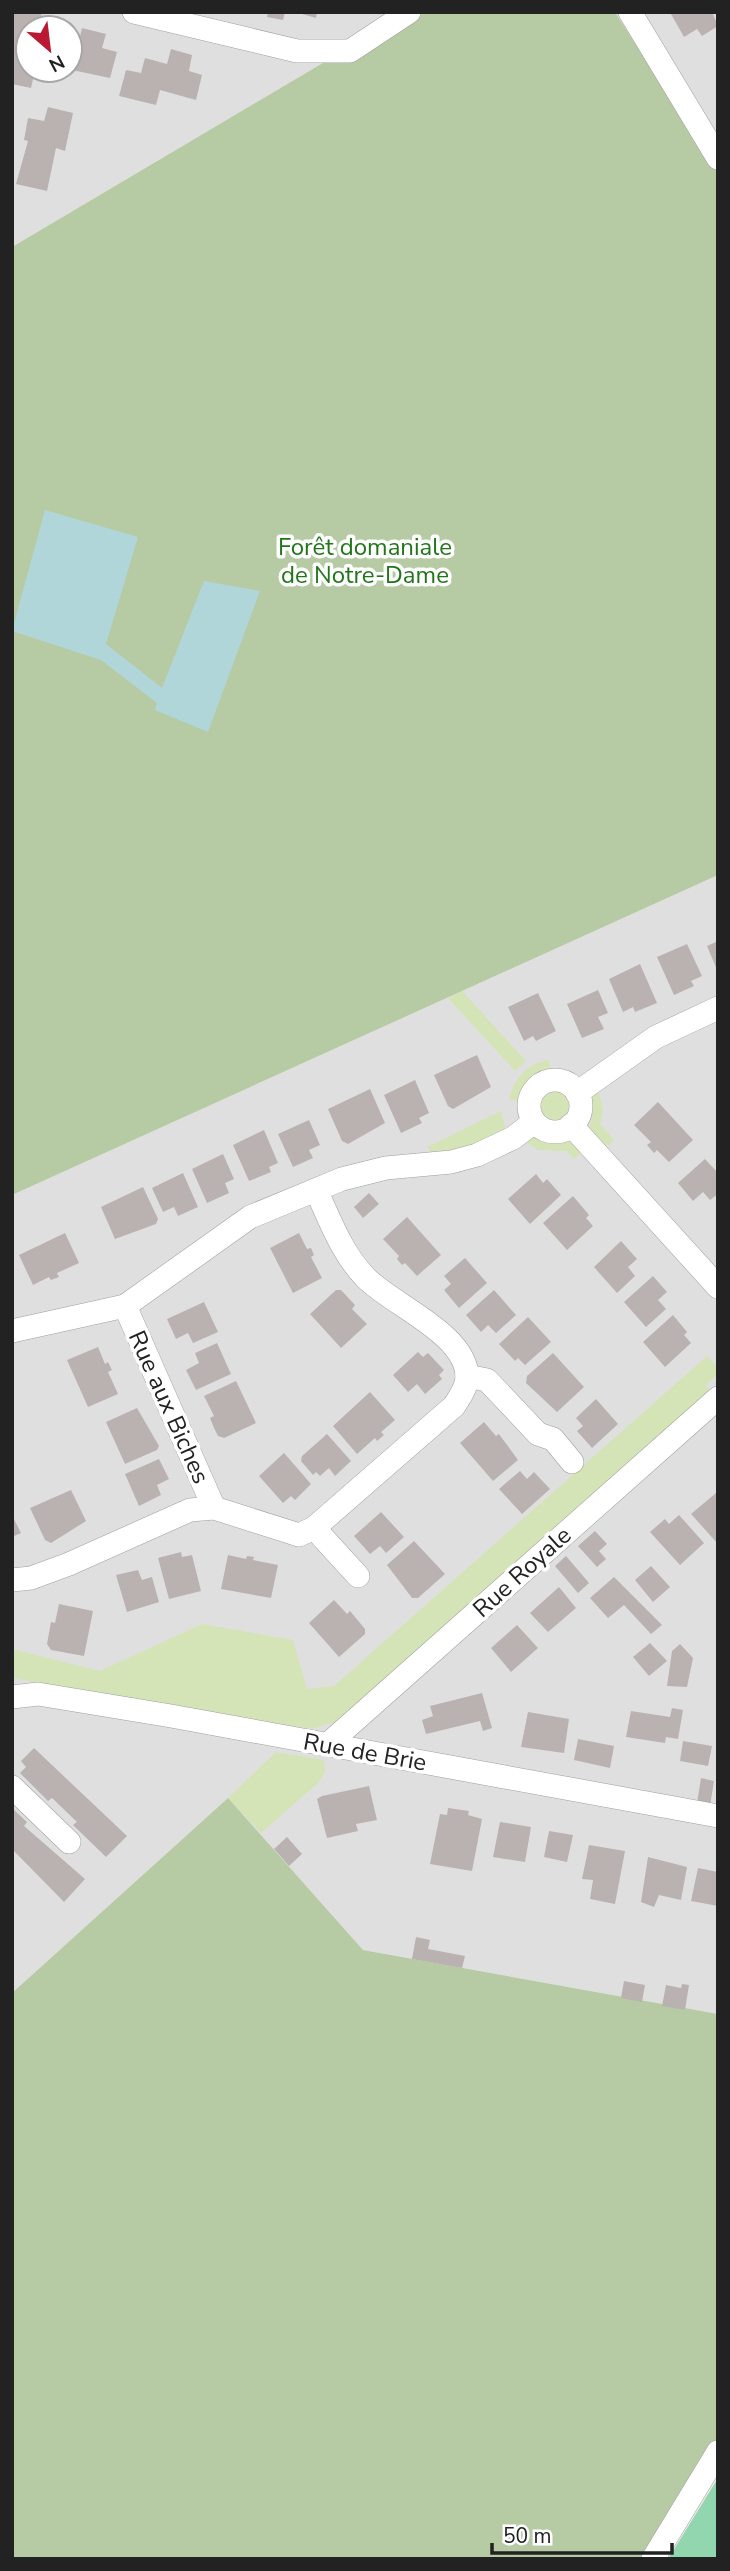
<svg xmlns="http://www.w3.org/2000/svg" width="730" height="2571" font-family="'Nunito Sans',sans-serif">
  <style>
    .residential { fill: #e0dfdf; fill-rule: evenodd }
    .grass { fill: #d4e4b6 }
    .forest { fill: #b6cba4 }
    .pitch { fill: #92d6b0 }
    .water { fill: #b0d6d9 }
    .building { fill: #bab2b0 }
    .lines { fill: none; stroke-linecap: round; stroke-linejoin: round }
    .street-casing { stroke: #9f9f9f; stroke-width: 24 }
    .street { stroke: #fff; stroke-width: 23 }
    .labels { text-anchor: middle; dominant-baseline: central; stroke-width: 7; stroke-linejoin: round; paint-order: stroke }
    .park-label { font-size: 24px; fill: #21761a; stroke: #fff }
    .street-label { font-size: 24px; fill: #222; stroke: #fff }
  </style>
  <rect width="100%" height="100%" fill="#f1edea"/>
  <g class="residential">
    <path d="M12,12H409L12,247ZM28,28H70V70H28Z"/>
    <path d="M615,12H718V173Z"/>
    <path d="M718,875V2014L363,1950L228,1798L12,1993V1195Z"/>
  </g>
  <g class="grass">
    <path d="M462,991L526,1061L515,1071L448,998Z"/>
    <path d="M549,1060L550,1070L530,1080L519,1101L509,1100C514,1078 526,1064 549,1060Z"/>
    <path d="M598,1089L603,1111L600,1124L614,1140L609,1145L604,1144L589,1127L593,1111L590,1094Z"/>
    <circle cx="555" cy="1106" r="14"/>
    <path d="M501,1111L506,1131L477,1145L434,1155L427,1147Z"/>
    <path d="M533,1135L552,1143L571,1141L582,1152L574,1159L566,1151L539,1150L524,1141Z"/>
    <path d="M707,1356L718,1367V1374L706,1385L711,1392L338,1721L312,1729L12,1678V1649L100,1671L202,1624L293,1640L307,1689L334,1686Z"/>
    <path d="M276,1752L324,1760L325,1772L318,1783L261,1833L228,1798Z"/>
  </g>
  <g class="forest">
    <path d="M409,12H615L718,173V875L12,1195V247Z"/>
    <path d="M228,1798L363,1950L718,2014V2452L653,2559H12V1993Z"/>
  </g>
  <path class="pitch" d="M718,2478V2559H668Z"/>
  <path class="water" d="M45,510L138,537L106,644L162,688L204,581L260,591L208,732L155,710L157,703L101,660L12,631Z"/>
  <g class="building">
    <path d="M12,12H42L39,28H28V70H35L31,88L12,84Z"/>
    <path d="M268,12H285L283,20L267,17Z"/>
    <path d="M295,12H317L316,18Z"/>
    <path d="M673,12H712L718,26L702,36L697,29L684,37L671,14Z"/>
    <path d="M82,28L106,34L102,48L117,52L110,78L72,70Z"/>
    <path d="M171,49L192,55L189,71L202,75L196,100L160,90L156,105L119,96L126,70L141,73L145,58L167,64Z"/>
    <path d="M48,107L73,113L65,151L56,148L47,191L16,184L28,141L24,140L28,118L44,121Z"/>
    <path d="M718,941V972L707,946Z"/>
    <path d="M687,944L702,976L691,981L694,986L674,995L657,957Z"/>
    <path d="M640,964L657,1003L635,1012L633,1007L623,1012L609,979Z"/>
    <path d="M598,990L608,1013L598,1017L604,1029L582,1038L567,1004Z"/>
    <path d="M538,993L556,1031L536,1041L533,1036L524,1041L508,1007Z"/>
    <path d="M477,1055L491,1087L453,1109L448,1106L434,1075Z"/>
    <path d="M415,1080L429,1113L419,1118L422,1123L401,1133L384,1095Z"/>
    <path d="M370,1089L385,1123L348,1144L342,1141L328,1109Z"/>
    <path d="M658,1102L693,1140L669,1162L657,1150L654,1153L647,1145L651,1142L634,1125Z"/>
    <path d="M309,1120L320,1145L309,1150L313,1158L293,1167L278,1134Z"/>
    <path d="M264,1130L278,1163L269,1167L271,1172L249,1181L233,1145Z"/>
    <path d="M223,1154L234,1179L225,1183L229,1193L207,1203L192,1169Z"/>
    <path d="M705,1159L718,1173V1194L710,1200L703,1192L693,1201L678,1183Z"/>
    <path d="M183,1173L198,1207L178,1216L174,1207L163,1212L152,1188Z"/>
    <path d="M536,1174L543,1183L547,1179L561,1195L530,1224L508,1199Z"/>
    <path d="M143,1187L158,1219L156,1224L115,1239L101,1207Z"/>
    <path d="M369,1193L379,1204L363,1218L354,1207Z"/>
    <path d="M573,1196L589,1215L586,1218L593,1226L567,1250L543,1223Z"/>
    <path d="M407,1217L441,1255L417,1276L405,1263L402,1265L397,1259L399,1256L383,1239Z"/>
    <path d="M65,1233L79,1263L57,1273L59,1277L51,1280L49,1277L33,1285L19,1255Z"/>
    <path d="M299,1233L307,1249L311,1248L314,1255L311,1257L322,1278L293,1293L270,1248Z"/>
    <path d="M621,1241L637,1259L628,1267L635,1276L617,1293L594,1267Z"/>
    <path d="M465,1258L487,1283L459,1308L444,1290L451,1284L444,1276Z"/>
    <path d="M653,1276L667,1292L658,1300L666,1309L646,1327L624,1302Z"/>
    <path d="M336,1290H341L355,1305L352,1309L367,1324L341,1348L310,1314Z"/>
    <path d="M494,1290L516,1315L496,1333L488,1325L481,1332L466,1315Z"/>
    <path d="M204,1302L218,1332L193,1343L188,1333L176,1339L167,1319Z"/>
    <path d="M673,1315L687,1332L684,1335L691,1343L665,1367L643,1342Z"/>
    <path d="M528,1317L551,1342L525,1365L518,1358L515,1361L499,1344Z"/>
    <path d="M217,1343L231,1374L196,1390L186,1370L199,1363L195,1353Z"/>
    <path d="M98,1347L105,1364L108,1362L112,1370L108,1372L118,1394L88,1407L67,1360Z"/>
    <path d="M418,1352L423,1357L428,1353L444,1370L439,1375L442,1379L425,1394L417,1384L408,1392L393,1375Z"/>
    <path d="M553,1353L584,1387L557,1412L526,1383L527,1376Z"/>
    <path d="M236,1381L256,1423L224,1438L218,1436L214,1428L210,1418L214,1416L204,1396Z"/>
    <path d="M370,1392L395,1420L381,1432L384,1435L377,1441L375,1438L357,1454L333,1426Z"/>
    <path d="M596,1399L618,1424L592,1448L577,1431L583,1426L576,1418Z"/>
    <path d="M137,1408L159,1446L157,1450L125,1464L106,1422Z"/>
    <path d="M484,1422L496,1436L499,1434L518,1460L493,1481L460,1443Z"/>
    <path d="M327,1434L351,1461L335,1476L329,1468L320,1476L316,1472L313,1475L301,1461L302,1456Z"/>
    <path d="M284,1453L311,1484L295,1500L291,1496L283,1503L259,1476Z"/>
    <path d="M159,1459L169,1479L157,1485L161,1495L139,1506L125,1474Z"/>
    <path d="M520,1471L527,1479L534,1472L550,1489L522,1514L499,1489Z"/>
    <path d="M71,1490L86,1521L51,1543L45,1540L30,1508Z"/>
    <path d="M716,1493L718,1495V1544L691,1514Z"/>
    <path d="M381,1512L404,1537L386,1553L380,1546L370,1554L354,1536Z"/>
    <path d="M12,1515L21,1533L12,1537Z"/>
    <path d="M679,1515L704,1543L680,1565L650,1532L665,1519L669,1524Z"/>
    <path d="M595,1531L607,1544L599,1551L606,1559L597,1567L578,1546Z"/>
    <path d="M414,1541L445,1574L418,1598H412L387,1565Z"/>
    <path d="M181,1552L182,1557L192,1555L201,1591L169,1599L158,1558Z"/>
    <path d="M228,1555L246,1559L247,1556L254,1557L253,1560L278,1565L271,1598L221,1589Z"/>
    <path d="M566,1556L589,1583L578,1593L555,1566Z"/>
    <path d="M651,1566L670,1587L653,1602L635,1580Z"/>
    <path d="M138,1570L142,1580L152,1577L159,1602L127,1612L116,1575Z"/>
    <path d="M614,1577L662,1625L651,1634L624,1605L608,1618L590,1598Z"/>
    <path d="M559,1587L576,1608L548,1632L530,1613Z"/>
    <path d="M334,1600L347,1614L350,1611L365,1629V1634L339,1657L309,1623Z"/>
    <path d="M59,1604L93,1611L84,1656L51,1650L47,1644L51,1622L55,1623Z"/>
    <path d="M517,1625L538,1648L511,1672L491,1648Z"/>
    <path d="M650,1643L667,1661L649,1676L633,1657Z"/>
    <path d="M680,1644L693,1658L687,1687L667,1686L672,1651Z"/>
    <path d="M482,1693L492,1728L483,1731L480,1721L426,1734L422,1720L433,1716L430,1706Z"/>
    <path d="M672,1708L683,1710L678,1739L666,1737L665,1743L626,1737L631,1711L670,1717Z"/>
    <path d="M528,1712L569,1719L564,1753L521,1747Z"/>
    <path d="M578,1739L614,1746L610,1768L574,1760Z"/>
    <path d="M683,1741L712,1746L708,1766L680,1761Z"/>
    <path d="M34,1748L127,1836L106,1857L73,1825L77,1822L52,1798L48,1801L20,1773L26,1767L21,1761Z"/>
    <path d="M701,1778L714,1781L710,1806L697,1803Z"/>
    <path d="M369,1786L377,1820L356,1824L358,1831L327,1838L317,1799L322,1796Z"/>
    <path d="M12,1808L27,1822L24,1826L85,1879L64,1902L12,1849Z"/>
    <path d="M448,1808L469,1811L468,1815L482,1819L472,1871L430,1864L440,1814L447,1815Z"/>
    <path d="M500,1822L531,1827L525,1862L493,1857Z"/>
    <path d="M549,1831L573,1835L567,1862L544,1857Z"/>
    <path d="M287,1837L302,1854L289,1866L274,1849Z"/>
    <path d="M589,1845L625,1851L615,1904L590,1899L593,1880L582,1879Z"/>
    <path d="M648,1857L687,1867L681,1900L659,1895L654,1907L641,1902Z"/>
    <path d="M698,1868L718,1872V1906L691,1901Z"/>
    <path d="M416,1937L430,1940L428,1949L465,1956L462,1968L412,1959Z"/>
    <path d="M624,1981L645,1985L642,2002L621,1998Z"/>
    <path d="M682,1984L689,1985L685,2010L662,2006L666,1985L681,1988Z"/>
  </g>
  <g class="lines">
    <g class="street-casing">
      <g id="street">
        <path d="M134,12L297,51H350L409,12"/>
        <path d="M630,12L718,158"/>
        <circle cx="555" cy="1106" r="26"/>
        <path d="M577,1093L656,1037L718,1008"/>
        <path d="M571,1125L718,1287"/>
        <path d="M125,1306L214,1508"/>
        <path d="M12,1331L125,1306L250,1217L342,1179L386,1168L451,1162L477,1155L513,1138L534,1122"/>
        <path d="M467,1376L487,1380L538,1434L553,1439L572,1462"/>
        <path d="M314,1528L358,1576"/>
        <path d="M12,1580L31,1578L69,1564L190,1510L214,1508L299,1535L314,1528L454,1406C460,1397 467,1387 467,1377C467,1334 392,1305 366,1278C342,1254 330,1220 316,1190"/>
        <path d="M12,1697L38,1694L171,1716L718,1816"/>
        <path d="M327,1745L718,1398"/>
        <path d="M12,1787L69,1842"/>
        <path d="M653,2559L718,2452"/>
      </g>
    </g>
    <use href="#street" class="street"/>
  </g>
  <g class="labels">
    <g class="park-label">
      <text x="365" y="547">Forêt domaniale<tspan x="365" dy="28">de Notre-Dame</tspan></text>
    </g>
    <g class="street-label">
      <text transform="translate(169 1407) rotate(66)">Rue aux Biches</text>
      <text transform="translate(522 1572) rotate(-42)">Rue Royale</text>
      <text transform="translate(365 1752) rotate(10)">Rue de Brie</text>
    </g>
  </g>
  <rect width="730" height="2571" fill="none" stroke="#222222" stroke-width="28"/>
  <g transform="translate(49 49) rotate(152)"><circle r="33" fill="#ffffff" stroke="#a7a7a7" stroke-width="2"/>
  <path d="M0-5L12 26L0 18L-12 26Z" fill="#bb1833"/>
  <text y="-10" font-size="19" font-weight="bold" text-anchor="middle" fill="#222222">N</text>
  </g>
  <path d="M492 2543v10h180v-10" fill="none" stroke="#222222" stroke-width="3.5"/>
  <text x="503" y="2543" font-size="21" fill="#222222" stroke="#ffffff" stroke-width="5" paint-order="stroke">50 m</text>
</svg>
